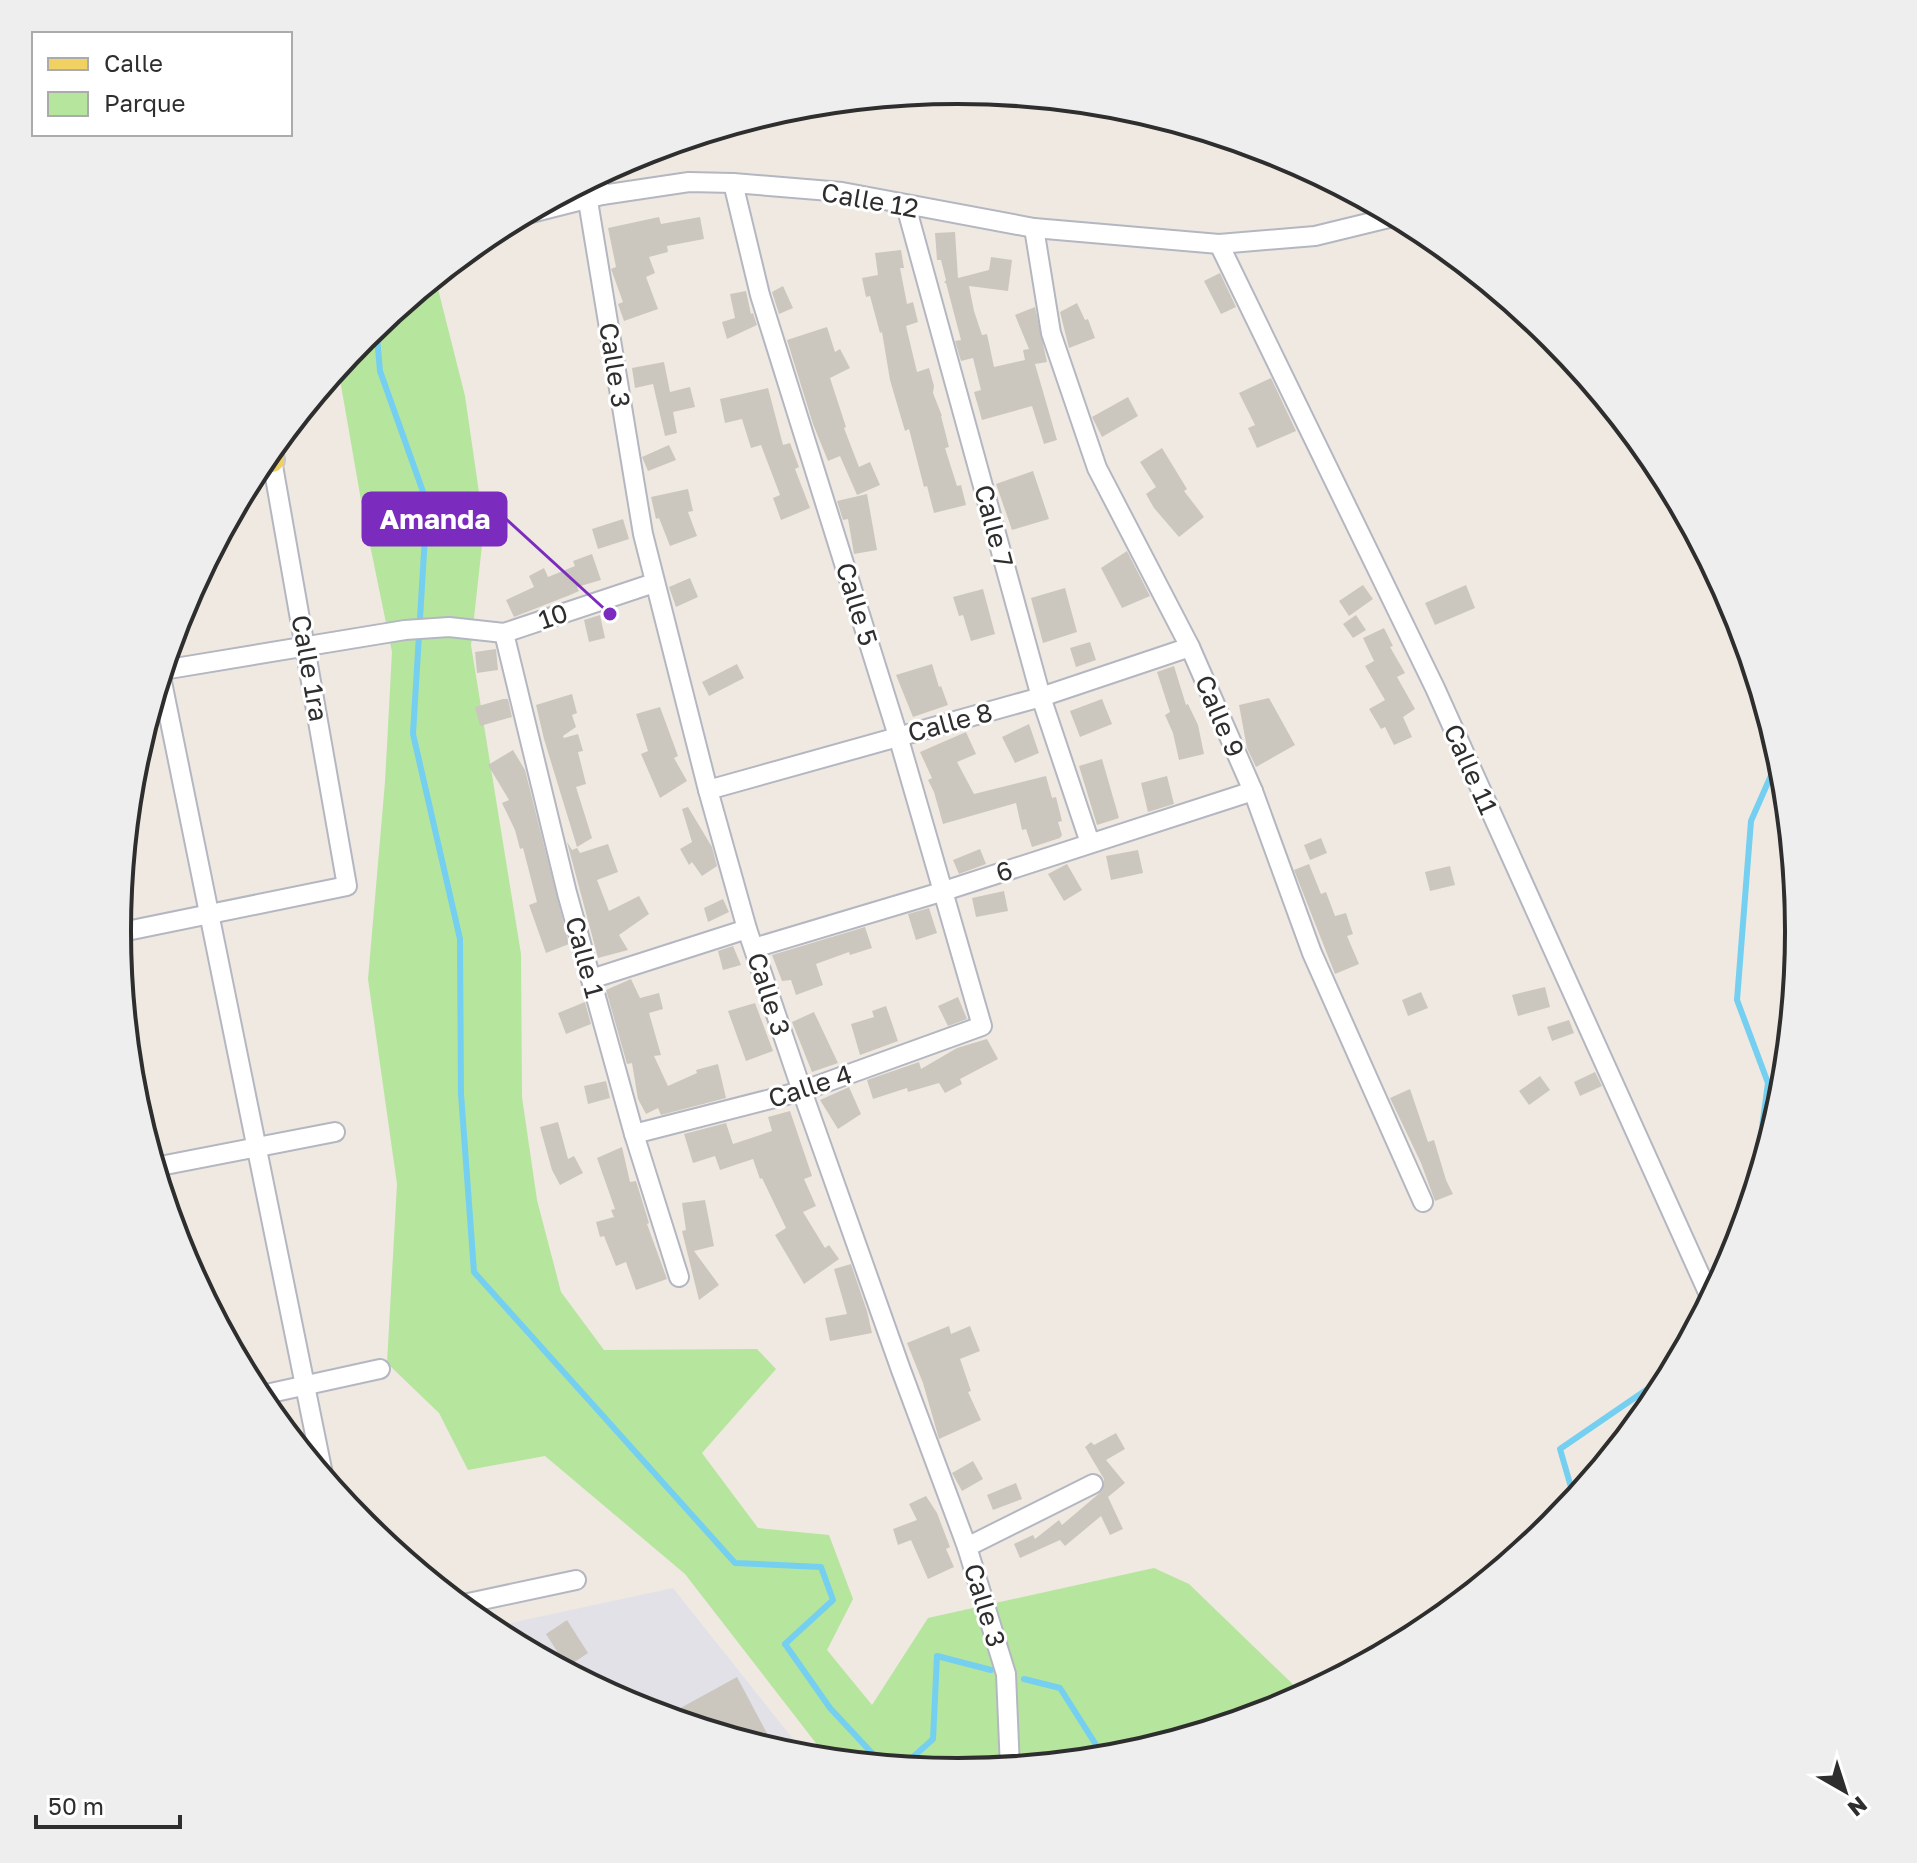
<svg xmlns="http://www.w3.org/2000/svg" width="1917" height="1863" font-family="'Golos Text',sans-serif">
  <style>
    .industrial { fill: #e3e1e8 }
    .green { fill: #b6e59e }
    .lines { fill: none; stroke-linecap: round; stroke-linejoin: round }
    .stream { stroke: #75cff0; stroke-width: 6 }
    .building { fill: #cbc7bf }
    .minor-casing { stroke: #b4b7c1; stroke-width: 22 }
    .major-casing { stroke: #c9c9c9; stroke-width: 28 }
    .minor { stroke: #fff; stroke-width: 18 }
    .major { stroke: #f2d163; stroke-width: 24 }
    .labels { text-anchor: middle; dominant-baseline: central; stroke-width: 6; stroke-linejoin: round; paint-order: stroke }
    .street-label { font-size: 26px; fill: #2e2e2e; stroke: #fff }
    .rim { fill: none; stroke: #2e2e2e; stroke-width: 4 }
    .leader { fill: none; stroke: #7b2cbf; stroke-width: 3 }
    .callout-dot { fill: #7b2cbf; stroke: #fff; stroke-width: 3 }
    .callout { fill: #7b2cbf; stroke: #7b2cbf; stroke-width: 3 }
    .callout-label { font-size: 28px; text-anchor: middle; font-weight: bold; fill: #fff }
  </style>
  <rect width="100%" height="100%" fill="#efe9e1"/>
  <path class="industrial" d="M673,1588L808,1758L794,1757L636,1709L487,1628Z"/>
  <path class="green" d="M435,277L465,396L484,527L471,645L521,954L522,1097L537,1200L561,1292L604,1350L757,1349L776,1369L702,1453L758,1528L829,1535L853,1599L827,1650L872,1705L928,1618L1154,1568L1189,1584L1305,1696L1280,1709L1122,1757L958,1773L829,1760L685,1574L545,1456L468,1470L439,1413L387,1363L397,1184L368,979L385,782L392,652L362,506L338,368L364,336Z"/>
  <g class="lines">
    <g class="stream">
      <path d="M376,326L380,371L427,503L413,734L460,939L461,1094L474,1272L735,1563L821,1567L833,1600L785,1644L830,1708L884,1766"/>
      <path d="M1752,1202L1768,1083L1737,1000L1751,821L1780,755"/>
      <path d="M1711,1290L1746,1222"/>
      <path d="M1575,1501L1560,1449L1668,1375L1706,1300"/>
      <path d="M1024,1679L1060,1688L1105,1759"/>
      <path d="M902,1767L933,1739L937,1656L991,1670"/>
    </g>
  </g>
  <g class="building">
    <path d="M659,217L661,224L700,217L704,239L667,246L668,252L649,257L655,273L646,277L658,309L624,321L618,304L623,302L611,269L616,267L608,228Z"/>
    <path d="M955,232L958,278L989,270L991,257L1012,260L1008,291L969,286L974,311L982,335L987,334L994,367L1025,360L1023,350L1029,349L1015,315L1035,307L1047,362L1035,364L1057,440L1044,444L1032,406L982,420L974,392L981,390L973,358L961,361L955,341L961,340L946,283H944L946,280L941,260H937L935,233Z"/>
    <path d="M901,250L904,268H900L907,304L913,302L918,322L906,326L917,372L929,368L934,386L933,393L942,416H941L949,447L945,448L957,486L961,485L966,505L934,513L927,486L924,487L909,429L905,431L890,380L882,332L880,333L870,296L866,297L862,278L878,275L875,253Z"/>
    <path d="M1220,273L1236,307L1221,314L1204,281Z"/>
    <path d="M783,286L793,308L779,314L772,292Z"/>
    <path d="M746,291L751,314L753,313L757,325L727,339L722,322L735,318L730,294Z"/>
    <path d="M1077,303L1085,320L1088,319L1095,338L1069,348L1060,312Z"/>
    <path d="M827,327L835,352L840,349L850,368L830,378L846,427L844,428L859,467L870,462L880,485L857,495L840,456L828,461L813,424L787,340Z"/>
    <path d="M664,362L670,392L690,387L695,407L673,412L677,433L665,436L653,384L635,388L632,368Z"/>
    <path d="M1271,378L1296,431L1257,448L1248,428L1255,425L1239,393Z"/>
    <path d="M768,388L783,445L790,443L799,467L795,469L810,508L781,520L773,498L780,495L761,445L751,448L742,419L725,423L720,399Z"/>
    <path d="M1128,397L1138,416L1102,437L1092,417Z"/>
    <path d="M669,445L676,460L648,471L642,457Z"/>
    <path d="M1162,448L1187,489L1184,491L1204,517L1179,537L1154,508L1146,494L1156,487L1140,462Z"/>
    <path d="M1033,471L1049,519L1012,530L996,484Z"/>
    <path d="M688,489L693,511L688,512L697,536L670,546L659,518L656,519L651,497Z"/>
    <path d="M867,494L877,550L854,554L848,519L843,520L837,501Z"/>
    <path d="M623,519L629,539L598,549L592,529Z"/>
    <path d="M1127,551L1150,596L1122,608L1101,568Z"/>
    <path d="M592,554L601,580L577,587L579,591L570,595L514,617L506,600L534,587L529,576L544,568L548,577L575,566L573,561Z"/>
    <path d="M690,578L698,597L676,607L669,587Z"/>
    <path d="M1363,585L1373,599L1349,616L1339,601Z"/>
    <path d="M1466,585L1475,608L1435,625L1425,603Z"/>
    <path d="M1065,588L1077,632L1043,643L1031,598Z"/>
    <path d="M983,589L995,634L971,641L963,615L959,616L953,597Z"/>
    <path d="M600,615L605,638L589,642L584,620Z"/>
    <path d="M1356,615L1366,630L1353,638L1343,624Z"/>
    <path d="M1384,628L1393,646L1390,647L1405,673L1397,677L1415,709L1403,717L1412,737L1394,745L1385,727L1381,729L1369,709L1385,700L1365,666L1374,661L1363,638Z"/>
    <path d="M1090,642L1096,660L1076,667L1070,648Z"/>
    <path d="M496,649L498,670L477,673L475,652Z"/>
    <path d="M737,664L744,678L709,696L702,682Z"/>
    <path d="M932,664L939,687L941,686L948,705L913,717L896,675Z"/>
    <path d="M1174,666L1186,705L1188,704L1198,725L1204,754L1179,760L1173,733L1165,715L1170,712L1157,672Z"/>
    <path d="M572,694L577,713L572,715L576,727L563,736L564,738L578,734L583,751L578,752L586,784L576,787L592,838L577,847L544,739L536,705Z"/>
    <path d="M1269,698L1295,745L1256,767L1247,748L1239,705Z"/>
    <path d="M503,699H508L512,717L480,726L475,707Z"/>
    <path d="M1102,699L1112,724L1080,737L1070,711Z"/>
    <path d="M660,707L678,756L674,758L687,781L660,798L641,754L648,751L636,714Z"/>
    <path d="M1029,724L1039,753L1015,763L1002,737Z"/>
    <path d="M966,732L976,754L957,762L974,794L1046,776L1052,798L1056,797L1062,821L1058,822L1062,835L1060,838L1032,847L1026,829L1022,830L1016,803L943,824L934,792L928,780L932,778L920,752Z"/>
    <path d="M513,750L525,770L569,944L546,953L529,905L537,902L523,848L520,849L515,830L502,803L509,800L488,765Z"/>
    <path d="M1102,759L1119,818L1097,825L1079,766Z"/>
    <path d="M1167,776L1174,804L1148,812L1141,783Z"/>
    <path d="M688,807L712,847L717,866L702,876L692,862L689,865L680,849L692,842L682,809Z"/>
    <path d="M1321,838L1327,853L1310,860L1304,845Z"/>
    <path d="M567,842L572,850L577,848L580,853L608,844L618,872L597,880L609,911L639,896L649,914L619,935L628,950L598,958Z"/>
    <path d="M980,849L986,864L959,874L953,860Z"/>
    <path d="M1138,850L1143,873L1111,880L1106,856Z"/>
    <path d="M1067,864L1082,890L1064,901L1048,874Z"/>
    <path d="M1309,864L1321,894L1326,892L1335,916L1346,913L1353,934L1347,936L1359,964L1335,974L1294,870Z"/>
    <path d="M1450,866L1455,885L1430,891L1425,872Z"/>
    <path d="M1004,891L1008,911L976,917L972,898Z"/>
    <path d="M723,899L729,912L708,922L704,908Z"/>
    <path d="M929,908L937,933L916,940L908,914Z"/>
    <path d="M865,927L872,948L850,955L849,952L816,964L823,985L796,995L791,980L782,981L772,955Z"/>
    <path d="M733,946L741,965L723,970L718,951Z"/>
    <path d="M631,979L640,998L659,993L663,1009L649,1013L661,1055L654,1056L668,1086L697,1073L696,1070L718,1064L726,1098L661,1115L658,1108L646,1114L638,1099L632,1063L627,1064L606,990Z"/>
    <path d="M1545,987L1550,1007L1518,1016L1512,995Z"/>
    <path d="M1421,992L1428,1008L1408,1016L1402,1000Z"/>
    <path d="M958,997L967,1019L948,1026L938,1006Z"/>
    <path d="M585,1002L591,1024L566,1034L558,1013Z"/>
    <path d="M755,1003L773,1051L746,1061L728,1011Z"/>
    <path d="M886,1006L898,1041L860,1055L851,1024L874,1017L872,1011Z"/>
    <path d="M814,1012L838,1063L812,1072L792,1022Z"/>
    <path d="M1569,1020L1574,1033L1552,1041L1547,1027Z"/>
    <path d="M987,1039L998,1059L960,1079L962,1084L945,1093L939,1083L908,1092L907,1088L873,1099L867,1080L919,1062L921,1069L957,1048Z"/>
    <path d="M1595,1072L1602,1086L1580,1096L1574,1082Z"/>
    <path d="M1540,1076L1550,1090L1529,1105L1519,1091Z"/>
    <path d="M606,1081L610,1098L588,1104L584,1086Z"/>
    <path d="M849,1087L861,1114L838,1129L820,1100Z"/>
    <path d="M1410,1089L1428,1142L1434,1140L1446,1180L1453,1194L1435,1201L1421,1163L1390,1098Z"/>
    <path d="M790,1111L812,1176L804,1179L816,1206L803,1212L825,1248L829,1245L839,1259L804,1284L775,1235L786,1228L762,1178L760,1179L753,1159L720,1170L715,1156L693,1163L684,1134L726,1123L733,1144L772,1131L768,1117Z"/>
    <path d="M558,1122L568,1159L574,1156L583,1173L560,1185L552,1170L540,1127Z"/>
    <path d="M622,1147L630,1182L636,1181L649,1223L647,1224L667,1279L636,1290L626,1262L616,1266L604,1236L600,1237L596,1222L614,1217L611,1210L615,1209L597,1158Z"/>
    <path d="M705,1200L714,1246L694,1251L719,1285L699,1300L682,1231L686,1230L682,1203Z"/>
    <path d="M851,1264L867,1311L872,1333L830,1341L825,1318L847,1314L834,1269Z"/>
    <path d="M949,1326L951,1334L970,1326L980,1351L960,1359L971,1391L968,1392L981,1420L939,1439L923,1383L907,1343Z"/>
    <path d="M1116,1433L1125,1449L1106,1460L1125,1483L1108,1497L1123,1529L1110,1535L1101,1516L1065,1546L1060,1540L1020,1558L1014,1544L1033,1535L1035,1539L1059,1520L1062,1525L1102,1491L1104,1479L1085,1447L1091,1442L1094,1445Z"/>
    <path d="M973,1461L983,1479L962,1491L952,1473Z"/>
    <path d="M1016,1483L1022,1499L993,1510L987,1495Z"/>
    <path d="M926,1496L937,1513L950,1547L946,1549L954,1567L928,1579L911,1540L898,1545L893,1529L917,1520L909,1504Z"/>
    <path d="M567,1620L588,1653L567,1667L546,1634Z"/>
    <path d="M737,1677L777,1752L664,1717Z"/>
  </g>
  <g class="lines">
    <g class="minor-casing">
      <g id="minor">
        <path d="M596,176L602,195"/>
        <path d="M588,201L643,534L708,790L747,929L802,1091L901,1370L967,1547L1006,1674L1010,1768"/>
        <path d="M906,206L1041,697L1090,843"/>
        <path d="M523,215L602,195L689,182L733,183L842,192L1034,228L1219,244L1315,236L1397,216"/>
        <path d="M1034,228L1051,333L1097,468L1190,647L1253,791L1312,953L1423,1202"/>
        <path d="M1219,244L1435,688L1711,1299"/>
        <path d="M504,633L567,893L634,1134L679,1277"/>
        <path d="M163,670L405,630L449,627L504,633L654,583"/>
        <path d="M161,677L324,1479"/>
        <path d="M708,790L1041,697L1190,647"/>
        <path d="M117,933L347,886L272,460"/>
        <path d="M754,948L941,892L1253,791"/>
        <path d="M591,979L747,929"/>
        <path d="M634,1134L802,1091L982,1026L898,736L760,295L733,183"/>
        <path d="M155,1167L335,1132"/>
        <path d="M257,1396L380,1369"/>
        <path d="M967,1547L1093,1484"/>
        <path d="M459,1605L576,1580"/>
      </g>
    </g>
    <g class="major-casing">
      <path id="major" d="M260,462L272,460L270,450"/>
    </g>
    <use href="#minor" class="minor"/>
    <use href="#major" class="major"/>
  </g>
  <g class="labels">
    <g class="street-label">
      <text transform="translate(870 200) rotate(10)">Calle 12</text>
      <text transform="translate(615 365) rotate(81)">Calle 3</text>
      <text transform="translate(994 526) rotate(75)">Calle 7</text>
      <text transform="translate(857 604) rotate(73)">Calle 5</text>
      <text transform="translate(553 616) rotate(-19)">10</text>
      <text transform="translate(310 668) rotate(80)">Calle 1ra</text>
      <text transform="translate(1220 716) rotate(67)">Calle 9</text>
      <text transform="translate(950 722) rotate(-15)">Calle 8</text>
      <text transform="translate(1471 769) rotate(66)">Calle 11</text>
      <text transform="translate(1004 871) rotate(-18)">6</text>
      <text transform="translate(585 957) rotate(75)">Calle 1</text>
      <text transform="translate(769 994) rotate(72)">Calle 3</text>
      <text transform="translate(810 1086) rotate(-18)">Calle 4</text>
      <text transform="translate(985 1605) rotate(73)">Calle 3</text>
    </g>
  </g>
  <path d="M0 0H1917V1863H0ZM131 931a827 827 0 1 1 1654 0a827 827 0 1 1-1654 0Z" fill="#eee" fill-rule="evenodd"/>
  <path class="rim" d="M131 931a827 827 0 1 1 1654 0a827 827 0 1 1-1654 0Z"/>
  <path class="leader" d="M610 614L506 519"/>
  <circle class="callout-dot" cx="610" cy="614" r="8"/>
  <rect class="callout" x="363" y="493" width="143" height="52" rx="8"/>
  <g class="callout-label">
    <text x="435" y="529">Amanda</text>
  </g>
  <rect x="32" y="32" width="260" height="104" fill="#ffffff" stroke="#ababab" stroke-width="2"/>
  <rect x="48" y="58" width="40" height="12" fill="#f2d163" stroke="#ababab" stroke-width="2"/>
  <text x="104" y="72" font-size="24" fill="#2e2e2e">Calle</text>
  <rect x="48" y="92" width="40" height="24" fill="#b6e59e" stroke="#ababab" stroke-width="2"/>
  <text x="104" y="112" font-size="24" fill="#2e2e2e">Parque</text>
  <g transform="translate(1845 1791) rotate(141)" stroke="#ffffff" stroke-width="6" paint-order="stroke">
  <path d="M0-6L14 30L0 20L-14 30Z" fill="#2e2e2e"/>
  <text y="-12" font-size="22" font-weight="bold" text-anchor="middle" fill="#2e2e2e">N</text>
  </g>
  <path d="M36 1815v12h144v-12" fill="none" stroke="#2e2e2e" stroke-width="4"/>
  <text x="48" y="1815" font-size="24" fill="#2e2e2e" stroke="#ffffff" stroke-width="6" paint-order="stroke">50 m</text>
</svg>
